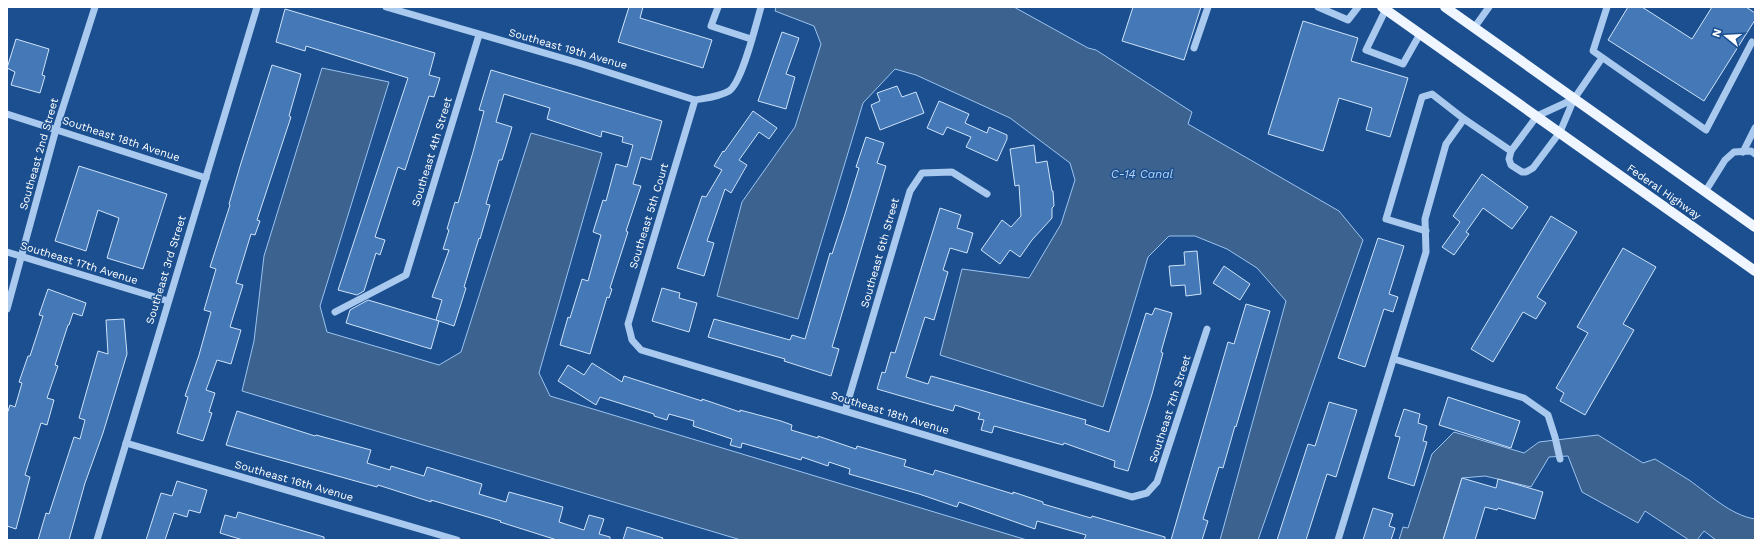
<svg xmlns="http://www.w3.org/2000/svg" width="1762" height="547" font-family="'Work Sans',sans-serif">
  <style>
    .water { fill: #3c6290; stroke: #9cc4f0 }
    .building { fill: #4478b7; stroke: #cfe3fa }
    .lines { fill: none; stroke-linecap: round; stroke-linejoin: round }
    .minor { stroke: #a9c9ee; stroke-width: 7 }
    .major { stroke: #f0f6ff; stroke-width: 10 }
    .labels { text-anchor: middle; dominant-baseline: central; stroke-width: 3; stroke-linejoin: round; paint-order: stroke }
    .street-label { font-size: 11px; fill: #fff; stroke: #1b4f8f }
    .water-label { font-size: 12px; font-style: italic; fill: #b5d3f5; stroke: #1b4f8f }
  </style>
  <rect width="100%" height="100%" fill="#1b4f8f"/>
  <g class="water">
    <path d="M776,7H1014L1088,48L1096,50L1192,112L1188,124L1339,211L1363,240L1258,540H1220L1286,301L1257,268L1227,249L1195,236H1169L1148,257L1103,407L940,355L962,269L1029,278L1061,224L1075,180L1070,163L1010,118L916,75L895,69L863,103L798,319L717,296L742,202L795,127L821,44L814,26L775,11Z"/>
    <path d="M322,68L389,82L320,306L327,332L439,365L461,352L531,133L602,153L539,373L550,396L1027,540H741L242,391L254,341L264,256Z"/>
    <path d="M1454,432L1524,453L1539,442L1598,435L1643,463L1655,459C1666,466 1678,473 1689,480C1709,494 1730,515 1755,519V540H1716L1704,531L1697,540H1689L1645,511L1638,523L1582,492L1568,456L1549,457L1531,487L1485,476L1462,478L1443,540H1399L1403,527L1408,528L1432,454Z"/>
  </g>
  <g class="building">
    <path d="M629,7H643L640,18L712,40L703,68L618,42Z"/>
    <path d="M1133,7H1201L1184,60L1122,41Z"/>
    <path d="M1628,7H1642L1692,39L1712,7H1746L1755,13V20L1704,101L1608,40Z"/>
    <path d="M285,9L435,53L429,75L440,78L434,97L429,96L405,170L398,167L375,237L385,240L380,255L376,253L364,291L357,295L338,290L408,78L306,46L305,51L276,42Z"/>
    <path d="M1303,21L1358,38L1351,61L1408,78L1390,137L1366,130L1372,108L1339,98L1323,151L1268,134Z"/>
    <path d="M782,32L799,38L786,74L795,77L786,109L758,101Z"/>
    <path d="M16,39L49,49L42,75L45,76L40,93L11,85L15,72L7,68Z"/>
    <path d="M272,65L301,74L289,116L291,117L257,220L260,221L255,235L251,234L236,283L243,285L230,327L241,330L231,364L217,360L206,390L215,393L209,412L212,413L203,441L177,433L188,397L185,396L199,355L211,312L204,310L216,269L210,267L230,205L229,204L241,163Z"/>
    <path d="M491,70L662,121L651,160L641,157L633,184L641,186L626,231L628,232L610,288L612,289L609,298L607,297L590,354L560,345L568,317L570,318L582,279L588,281L601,235L593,232L603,200L606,201L616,164L627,167L633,145L622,142L623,137L602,131L601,137L547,119L550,108L504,94L496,122L512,127L502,160H499L486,204L490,205L480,239L479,238L464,287L466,288L454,326L436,320L442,300L432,297L449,250L443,249L449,230L447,229L455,202L458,203L473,152L484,111L479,110Z"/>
    <path d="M897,86L902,97L916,92L924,113L880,130L871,105L880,101L877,93Z"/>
    <path d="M939,101L969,114L965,123L987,133L989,127L1007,135V139L997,161L966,147L971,137L947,127L943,135L927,128Z"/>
    <path d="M753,111L777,128L769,139L759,132L739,160L747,165L731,193L725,189L707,241L714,243L704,276L677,268L702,196L706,197L722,170L714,166L723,151L724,152Z"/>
    <path d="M866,137L884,143L877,163L886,166L832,347L839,349L831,376L784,361L785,359L708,337L714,319L790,340L792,335L805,339L830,253L832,254L845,214L859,168L856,167Z"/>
    <path d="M1034,145L1036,163L1047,161L1052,191H1053L1054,206L1052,208V218L1032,240L1020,257L1010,250L1000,264L981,250L1002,220L1011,227L1021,216L1019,185L1015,186L1010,149Z"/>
    <path d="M79,166L167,194L143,269L107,258L119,218L98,210L86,251L55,241Z"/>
    <path d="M1482,174L1528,207L1512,229L1483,208L1466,232L1469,234L1454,255L1442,247L1460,222L1453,216Z"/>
    <path d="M940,208L961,215L957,228L973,233L967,253L950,248L943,270L948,272L934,320L925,317L906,377L928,384L931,376L1086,420L1085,424L1109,432L1146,313L1152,315L1155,308L1172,313L1161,352L1163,353L1152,394L1128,471L1114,467L1115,461L1064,443L1063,445L994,426L992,433L981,430L984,420L978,419L980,413L955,405L953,411L877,389L882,372L885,373L891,352L895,353Z"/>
    <path d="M1551,216L1577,232L1537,297L1546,303L1536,319L1523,312L1493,362L1471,349Z"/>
    <path d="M1378,238L1404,246L1389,294L1398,297L1393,312L1384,309L1365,367L1338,358Z"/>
    <path d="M1623,248L1656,267L1623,324L1634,330L1585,415L1560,401L1564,393L1556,388L1588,333L1577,327Z"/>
    <path d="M1197,251L1201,294L1186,296L1185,285L1171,286L1169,266L1185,265L1184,252Z"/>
    <path d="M1224,266L1250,284L1240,300L1213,283Z"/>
    <path d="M662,288L680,293L679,298L697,303L689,332L652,321Z"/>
    <path d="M48,289L86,303L82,316L73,313L69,325H68L55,365L58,366L47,398L54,400L47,425L41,423L25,475L30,477L16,529L7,526V414L10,405L15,407L22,383L19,382L28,356H30L43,316L39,315Z"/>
    <path d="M368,300L439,321L431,349L346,323L350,310Z"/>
    <path d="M1246,304L1270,311L1236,427L1235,426L1223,468L1219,467L1203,519L1208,521L1202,540H1171L1228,342L1234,344Z"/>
    <path d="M124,319L127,354L103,433L85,483L69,540H38L46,513L49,514L74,437L80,439L85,420L79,418L98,351L108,354L106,320Z"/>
    <path d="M592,363L622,382L624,376L702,401V399L740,412V410L781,421L792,425L791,430L818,438V436L856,449L857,446L906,460L904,466L933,475L935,470L1013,494V492L1043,502V504L1091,518L1092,516L1165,537V540H1084L1086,535L1037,521L1035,529L959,502L957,507L919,494L849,474L850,469L829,462L828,466L802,457L801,460L742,443L741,448L730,445L732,439L693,426L694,421L669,414L667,420L654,416V414L600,397L596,405L558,381L568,365L584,375Z"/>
    <path d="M1448,397L1520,421L1511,448L1439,425Z"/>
    <path d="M1329,402L1357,410L1336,477L1327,474L1306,540H1277L1308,444L1315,446Z"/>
    <path d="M1404,409L1420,414L1418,423L1427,426L1423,441L1427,442L1414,486L1388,478L1400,437L1395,436Z"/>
    <path d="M237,411L315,436L316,435L371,450L367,463L390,470L391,466L424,476L427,467L482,484L479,494L506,502L509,492L563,507L559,522L584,530L589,515L604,519L599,534L610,537V540H557L500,522L501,521L431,500V502L378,485L377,487L226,445Z"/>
    <path d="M1462,478L1496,488L1498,479L1543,492L1535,519L1498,508L1497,510L1485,507L1475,540H1443Z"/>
    <path d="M177,481L207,490L200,513L189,510L187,517L174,513L165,540H146L161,493L172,496Z"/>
    <path d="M1373,508L1393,514L1389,526L1395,528L1391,540H1363Z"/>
    <path d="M238,512L324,537V540H243L220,533L225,515L236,518Z"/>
    <path d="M627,527L663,538L662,540H623Z"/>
  </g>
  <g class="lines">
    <g class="minor">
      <path d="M386,7L579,63L695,100C706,98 719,97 729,91C742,83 756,24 761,7"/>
      <path d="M718,7L711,26L751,39"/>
      <path d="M1318,7L1348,20L1358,7"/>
      <path d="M1607,7L1593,51L1706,130L1752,42"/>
      <path d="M1386,9L1366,50L1403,64L1420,34"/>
      <path d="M1474,28L1489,7"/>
      <path d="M1194,48L1208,7"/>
      <path d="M1574,99L1537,116L1511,151L1509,159L1511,165L1522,172H1526L1533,168L1560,132L1574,99L1602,58"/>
      <path d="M695,100L628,324L632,340L641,350L1132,497L1147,493L1157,482L1207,329"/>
      <path d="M7,114L206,178"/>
      <path d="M1743,152L1755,128"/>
      <path d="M1705,192L1725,160L1734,152L1751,151L1755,154"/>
      <path d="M1426,231L1386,219L1422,97L1432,94L1464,119"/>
      <path d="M7,252L168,301"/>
      <path d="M7,309L56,129L95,7"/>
      <path d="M335,312L406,275L479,35"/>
      <path d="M1394,359L1524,398L1548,415L1555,437L1560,459"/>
      <path d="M845,411L910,191L922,173L952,172L987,194"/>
      <path d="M126,443L457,540"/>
      <path d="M97,540L257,7"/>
      <path d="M1338,540L1426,252L1425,219L1446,144L1464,119L1511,151"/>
    </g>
    <g class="major">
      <path d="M1382,7L1755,271"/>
      <path d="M1445,7L1755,227"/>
    </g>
  </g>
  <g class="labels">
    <g class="street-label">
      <text transform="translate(568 49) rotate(16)">Southeast 19th Avenue</text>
      <text transform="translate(121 139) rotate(18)">Southeast 18th Avenue</text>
      <text transform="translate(432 152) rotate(-73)">Southeast 4th Street</text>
      <text transform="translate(39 154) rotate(-74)">Southeast 2nd Street</text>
      <text transform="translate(1664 192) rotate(35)">Federal Highway</text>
      <text transform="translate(649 216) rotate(-73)">Southeast 5th Court</text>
      <text transform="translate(880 253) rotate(-74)">Southeast 6th Street</text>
      <text transform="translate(79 263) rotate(17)">Southeast 17th Avenue</text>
      <text transform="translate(166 270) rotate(-73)">Southeast 3rd Street</text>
      <text transform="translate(1170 409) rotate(-72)">Southeast 7th Street</text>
      <text transform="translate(890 413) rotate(17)">Southeast 18th Avenue</text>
      <text transform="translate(294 481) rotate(16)">Southeast 16th Avenue</text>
    </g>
    <g class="water-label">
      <text x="1142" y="174">C-14 Canal</text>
    </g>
  </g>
  <rect width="1762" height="547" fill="none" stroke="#ffffff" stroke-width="16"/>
  <g transform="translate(1726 36) rotate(288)" stroke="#1b4f8f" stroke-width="3" paint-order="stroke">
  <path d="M0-3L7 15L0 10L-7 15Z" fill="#ffffff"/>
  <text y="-6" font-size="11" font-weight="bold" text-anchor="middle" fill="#ffffff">N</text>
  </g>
</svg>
